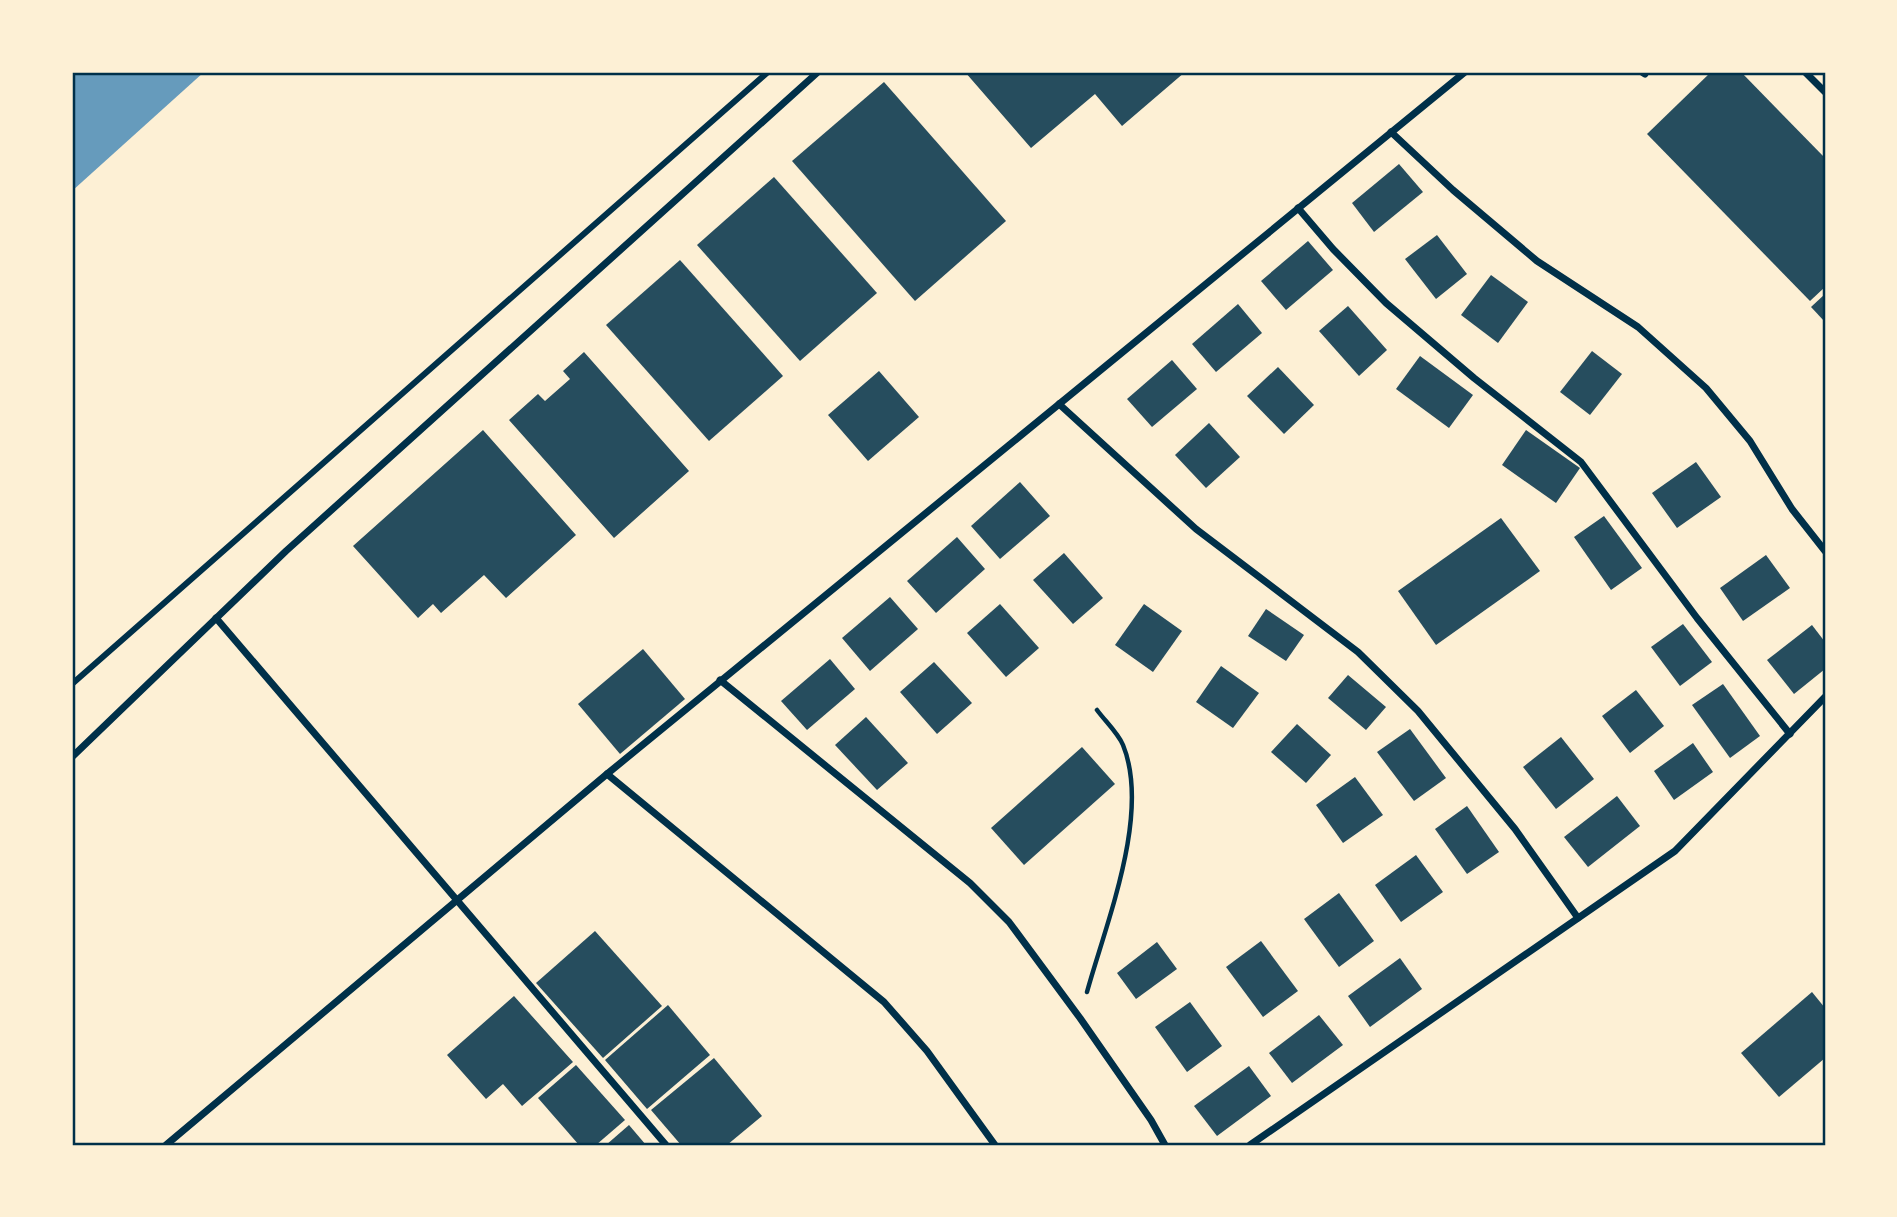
<svg xmlns="http://www.w3.org/2000/svg" width="1897" height="1217" font-family="'IBM Plex Sans',sans-serif">
  <style>
    .water { fill: #669bbc }
    .building { fill: #264d5e }
    .lines { fill: none; stroke-linecap: round; stroke-linejoin: round }
    .path { stroke: #003049; stroke-width: 4.5 }
    .pedestrian { stroke: #003049; stroke-width: 6 }
    .minor { stroke: #003049; stroke-width: 7 }
    .neatline { fill: none; stroke: #003049; stroke-width: 2.5 }
  </style>
  <rect width="100%" height="100%" fill="#fdf0d5"/>
  <path class="water" d="M72,72H204L72,191Z"/>
  <g class="building">
    <path d="M965,72H1185L1122,126L1095,94L1031,148Z"/>
    <path d="M1711,72H1741L1825,158V287L1810,301L1647,134Z"/>
    <path d="M884,82L1006,221L915,301L792,161Z"/>
    <path d="M1399,164L1423,192L1374,232L1352,203Z"/>
    <path d="M774,177L877,293L800,361L697,245Z"/>
    <path d="M1437,235L1467,274L1436,299L1405,259Z"/>
    <path d="M1308,241L1333,270L1286,310L1261,281Z"/>
    <path d="M680,260L783,376L709,441L606,325Z"/>
    <path d="M1491,275L1528,302L1498,343L1461,315Z"/>
    <path d="M1825,294V322L1811,307Z"/>
    <path d="M1238,304L1262,333L1216,372L1192,344Z"/>
    <path d="M1348,306L1387,350L1359,376L1319,331Z"/>
    <path d="M1592,351L1622,374L1590,415L1560,392Z"/>
    <path d="M584,352L689,471L614,538L509,420L538,394L545,401L570,379L563,371Z"/>
    <path d="M1420,356L1473,395L1449,428L1396,389Z"/>
    <path d="M1172,360L1197,389L1152,427L1127,399Z"/>
    <path d="M1278,367L1314,405L1284,434L1247,396Z"/>
    <path d="M879,371L919,417L868,461L828,415Z"/>
    <path d="M1209,423L1240,457L1206,488L1175,455Z"/>
    <path d="M483,430L576,535L506,598L484,575L441,613L433,604L418,618L353,546Z"/>
    <path d="M1526,430L1580,468L1556,503L1502,465Z"/>
    <path d="M1696,462L1721,497L1677,528L1652,493Z"/>
    <path d="M1020,482L1050,516L1000,559L971,526Z"/>
    <path d="M1604,516L1642,568L1611,590L1574,537Z"/>
    <path d="M1501,518L1540,571L1436,645L1398,591Z"/>
    <path d="M957,537L985,569L936,613L907,581Z"/>
    <path d="M1064,553L1103,598L1073,624L1033,580Z"/>
    <path d="M1766,555L1790,588L1743,621L1720,588Z"/>
    <path d="M890,597L918,629L870,671L842,638Z"/>
    <path d="M1000,604L1039,648L1006,677L967,633Z"/>
    <path d="M1144,604L1182,631L1153,672L1115,645Z"/>
    <path d="M1266,609L1304,635L1286,661L1248,636Z"/>
    <path d="M1683,624L1712,662L1680,686L1651,647Z"/>
    <path d="M1812,625L1825,642V669L1794,694L1767,660Z"/>
    <path d="M643,649L685,699L620,754L578,704Z"/>
    <path d="M830,659L855,689L807,730L781,701Z"/>
    <path d="M934,662L972,703L937,734L900,692Z"/>
    <path d="M1221,666L1259,693L1233,728L1196,702Z"/>
    <path d="M1348,675L1386,707L1366,730L1328,698Z"/>
    <path d="M1723,684L1760,736L1730,758L1692,705Z"/>
    <path d="M1636,690L1664,726L1630,753L1602,716Z"/>
    <path d="M866,717L908,763L877,790L835,745Z"/>
    <path d="M1297,724L1331,755L1306,783L1271,752Z"/>
    <path d="M1410,729L1446,778L1414,801L1377,752Z"/>
    <path d="M1561,737L1594,779L1556,809L1523,767Z"/>
    <path d="M1693,743L1713,772L1674,800L1654,771Z"/>
    <path d="M1082,747L1115,784L1024,865L991,828Z"/>
    <path d="M1355,777L1383,815L1343,843L1316,805Z"/>
    <path d="M1617,796L1640,826L1588,867L1564,837Z"/>
    <path d="M1467,806L1499,852L1467,874L1435,829Z"/>
    <path d="M1416,855L1443,892L1401,922L1375,885Z"/>
    <path d="M1339,893L1374,941L1339,967L1304,919Z"/>
    <path d="M595,931L662,1006L603,1058L536,983Z"/>
    <path d="M1261,941L1298,991L1263,1017L1226,967Z"/>
    <path d="M1157,942L1177,969L1136,999L1117,973Z"/>
    <path d="M1400,958L1422,989L1370,1027L1348,996Z"/>
    <path d="M1812,992L1825,1008V1058L1779,1097L1741,1053Z"/>
    <path d="M514,996L573,1062L522,1106L503,1084L486,1099L447,1055Z"/>
    <path d="M1190,1002L1222,1046L1187,1072L1155,1027Z"/>
    <path d="M668,1005L710,1055L647,1109L605,1060Z"/>
    <path d="M1319,1015L1343,1045L1292,1083L1269,1053Z"/>
    <path d="M714,1058L762,1116L727,1145H681L651,1110Z"/>
    <path d="M576,1065L625,1120L596,1145H579L538,1098Z"/>
    <path d="M1249,1066L1271,1096L1217,1136L1194,1106Z"/>
    <path d="M629,1125L646,1145H606Z"/>
  </g>
  <g class="lines">
    <path class="path" d="M1087,992C1106,923 1151,814 1123,745C1118,733 1105,721 1097,710"/>
    <path class="pedestrian" d="M72,684L768,72"/>
    <g class="minor">
      <path d="M1642,72L1645,74"/>
      <path d="M1805,72L1825,92"/>
      <path d="M1391,132L1453,190L1537,261L1638,327L1706,388L1750,441L1792,509L1825,551"/>
      <path d="M1298,208L1333,249L1386,303L1474,378L1581,462L1697,618L1790,734"/>
      <path d="M1059,404L1196,529L1358,652L1418,711L1515,829L1578,918"/>
      <path d="M216,618L666,1145"/>
      <path d="M720,680L970,883L1009,922L1080,1018L1151,1120L1165,1145"/>
      <path d="M72,757L286,551L818,72"/>
      <path d="M607,774L884,1002L927,1051L995,1145"/>
      <path d="M166,1145L607,774L1465,72"/>
      <path d="M1250,1145L1675,851L1825,697"/>
    </g>
  </g>
  <rect width="1897" height="1217" fill="none" stroke="#fdf0d5" stroke-width="147"/>
  <rect x="74" y="74" width="1750" height="1070" class="neatline"/>
</svg>
